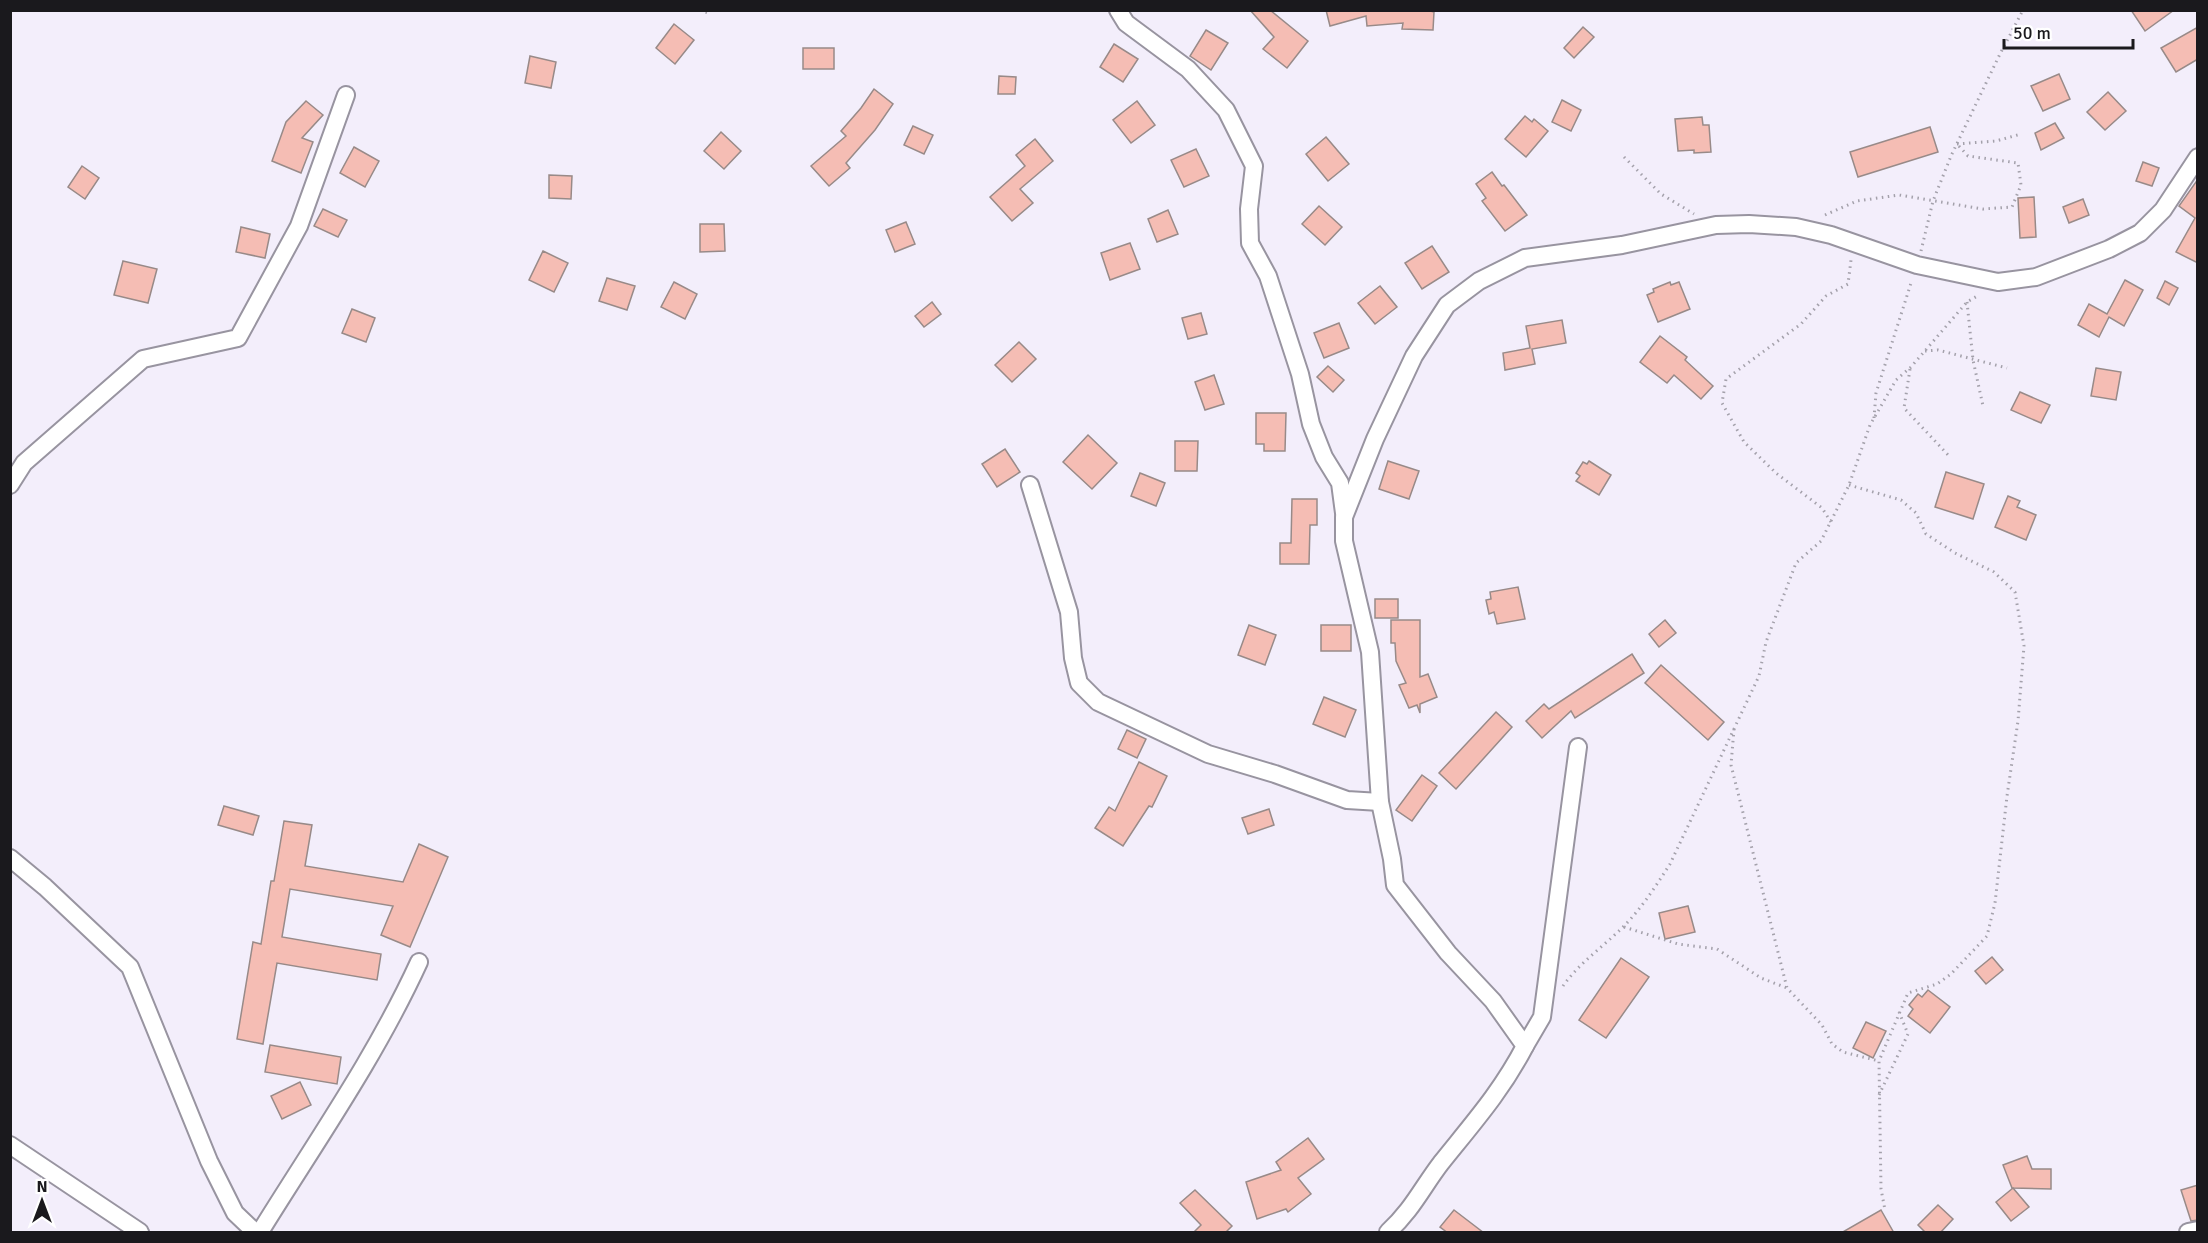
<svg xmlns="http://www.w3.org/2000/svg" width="2208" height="1243" font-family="Signika,sans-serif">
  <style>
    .building { fill: #f5bdb4; stroke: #988a88; stroke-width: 1.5 }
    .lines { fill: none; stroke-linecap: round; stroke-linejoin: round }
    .minor-casing { stroke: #9894a0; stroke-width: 20 }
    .path { stroke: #a4a1ab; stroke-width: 3; stroke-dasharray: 1.5 4.5; stroke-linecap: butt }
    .minor { stroke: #fff; stroke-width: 16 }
  </style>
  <rect width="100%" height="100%" fill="#f3eefb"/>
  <g class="building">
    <path d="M1250,10H1270L1308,41L1287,68L1263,49L1274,37Z"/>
    <path d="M1326,10H1427L1434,12L1433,30L1402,29L1403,23L1367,26L1366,16L1330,26Z"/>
    <path d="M2131,10H2174L2145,31Z"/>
    <path d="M674,24L694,40L675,64L656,48Z"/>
    <path d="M1583,27L1594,37L1574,58L1564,48Z"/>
    <path d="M2198,27V59L2176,72L2161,48Z"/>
    <path d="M1206,30L1228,43L1211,70L1190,56Z"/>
    <path d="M1114,44L1138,59L1123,82L1100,67Z"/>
    <rect x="803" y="48" width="31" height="21"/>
    <path d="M530,56L556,62L551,88L525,83Z"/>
    <path d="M2059,74L2070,99L2043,111L2031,86Z"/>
    <path d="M999,76L1016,77L1015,94H998Z"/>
    <path d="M874,89L893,104L875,130L846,163L850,168L829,186L811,166L846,136L841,131L861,108Z"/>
    <path d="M2108,92L2126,111L2105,130L2087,112Z"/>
    <path d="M1562,100L1581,110L1571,131L1552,122Z"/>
    <path d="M306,101L323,115L302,138L313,142L301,173L272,161L286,122Z"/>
    <path d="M1137,101L1155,125L1131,143L1113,120Z"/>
    <path d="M1525,116L1532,122L1534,119L1548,131L1526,157L1505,139Z"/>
    <path d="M1702,117L1703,125H1709L1711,152L1694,153V150L1678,151L1675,119Z"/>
    <path d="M2055,123L2064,138L2041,150L2035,133Z"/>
    <path d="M913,126L933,135L924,154L904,145Z"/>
    <path d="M1930,127L1938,152L1858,177L1850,152Z"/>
    <path d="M721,132L741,151L724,169L704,151Z"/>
    <path d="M1326,137L1349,164L1328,181L1306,154Z"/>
    <path d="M1035,139L1053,161L1020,189L1033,203L1012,221L990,197L1025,166L1016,155Z"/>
    <path d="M354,147L379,161L365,187L340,173Z"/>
    <path d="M1196,149L1209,176L1184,187L1171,160Z"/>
    <path d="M2143,162L2159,168L2152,186L2136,181Z"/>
    <path d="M82,166L99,178L85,199L68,187Z"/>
    <path d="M1492,172L1502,186L1504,185L1527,215L1505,231L1482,201L1486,198L1476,184Z"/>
    <path d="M549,175L572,176L571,199L549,198Z"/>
    <path d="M2198,179V263L2176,252L2195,218L2179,206Z"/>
    <path d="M2034,197L2036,237L2020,238L2018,198Z"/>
    <path d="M2083,199L2089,215L2069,223L2063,207Z"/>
    <path d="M1319,206L1342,227L1325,245L1302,224Z"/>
    <path d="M323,209L347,220L338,237L314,226Z"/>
    <path d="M1168,210L1178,234L1157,242L1148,219Z"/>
    <path d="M906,222L915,244L895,252L886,230Z"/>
    <path d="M700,224H724L725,251L700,252Z"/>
    <path d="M241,227L270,234L265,258L236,252Z"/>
    <path d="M1130,243L1140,269L1110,280L1101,253Z"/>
    <path d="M1432,246L1449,272L1422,289L1405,263Z"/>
    <path d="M543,251L568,263L554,292L529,280Z"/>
    <path d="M123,261L157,269L148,303L114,295Z"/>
    <path d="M607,278L635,286L627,310L599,301Z"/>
    <path d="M2125,280L2143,290L2124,326L2109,317L2099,337L2078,325L2089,304L2107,314Z"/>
    <path d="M2165,281L2178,288L2169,305L2157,298Z"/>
    <path d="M674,282L697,294L685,319L661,307Z"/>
    <path d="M1670,282L1671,285L1679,282L1690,309L1658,322L1647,295L1654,292L1653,289Z"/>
    <path d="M1380,286L1397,307L1375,324L1358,303Z"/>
    <path d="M932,302L941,314L924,327L915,316Z"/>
    <path d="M352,309L375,318L366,342L342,333Z"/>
    <path d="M1201,313L1207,334L1188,339L1182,318Z"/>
    <path d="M1562,320L1566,343L1532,349L1535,364L1505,370L1503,353L1530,348L1526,326Z"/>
    <path d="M1339,323L1349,348L1324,358L1314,333Z"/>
    <path d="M1660,336L1687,357L1685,360L1713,386L1701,399L1674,375L1667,383L1640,362Z"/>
    <path d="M1019,342L1036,359L1012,382L995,365Z"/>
    <path d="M1328,366L1344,380L1333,392L1317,377Z"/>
    <path d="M2096,368L2121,372L2116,400L2091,396Z"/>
    <path d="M1214,375L1224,404L1205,410L1195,382Z"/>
    <path d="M2020,392L2050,405L2041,423L2011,410Z"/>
    <path d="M1256,413H1286L1285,451H1264V444H1256Z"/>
    <path d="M1088,435L1117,463L1092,489L1063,462Z"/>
    <path d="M1175,441H1198L1197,471H1175Z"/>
    <path d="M1005,449L1020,472L997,487L982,464Z"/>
    <path d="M1388,461L1419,471L1409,499L1379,489Z"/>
    <path d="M1589,461L1611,475L1599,495L1576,481L1580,476L1576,473L1583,462L1587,464Z"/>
    <path d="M1946,472L1984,484L1973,519L1935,507Z"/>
    <path d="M1140,473L1165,483L1156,506L1131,496Z"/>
    <path d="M2008,496L2020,501L2017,507L2036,515L2026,540L1995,527Z"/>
    <path d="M1292,499H1317V525H1310L1309,564H1280V543H1291Z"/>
    <path d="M1518,587L1525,619L1497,624L1494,612L1489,614L1486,600L1491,599L1490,592Z"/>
    <rect x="1375" y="599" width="23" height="19"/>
    <path d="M1391,620H1420V677L1428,674L1437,697L1420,704V713L1417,705L1409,708L1399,685L1406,683L1396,661L1395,643H1391Z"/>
    <path d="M1665,620L1676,633L1659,647L1649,634Z"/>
    <path d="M1249,625L1276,635L1265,665L1238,655Z"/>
    <rect x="1321" y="625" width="30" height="26"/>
    <path d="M1632,654L1644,673L1575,718L1571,711L1542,738L1526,721L1544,704L1549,709Z"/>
    <path d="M1661,665L1724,722L1708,740L1645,683Z"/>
    <path d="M1324,697L1356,710L1345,737L1313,724Z"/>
    <path d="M1496,712L1512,727L1456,789L1439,773Z"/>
    <path d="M1127,730L1146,739L1137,758L1118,749Z"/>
    <path d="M1139,762L1167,776L1152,807L1149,806L1123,846L1095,828L1109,807L1115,811Z"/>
    <path d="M1422,775L1437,786L1412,821L1396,810Z"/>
    <path d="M224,806L259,816L253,835L218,825Z"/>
    <path d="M1269,809L1274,825L1248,834L1242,818Z"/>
    <path d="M284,821L312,825L305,866L403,882L419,844L448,857L410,947L381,935L393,906L290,889L282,937L381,954L377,980L277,963L263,1044L237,1039L253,942L261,944L271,881H274Z"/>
    <path d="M1688,906L1695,932L1665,939L1659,913Z"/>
    <path d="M1992,957L2003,970L1986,984L1975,971Z"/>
    <path d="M1621,958L1649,977L1606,1038L1579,1020Z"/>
    <path d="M1928,990L1950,1007L1930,1033L1908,1016L1913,1009L1909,1005L1918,994L1922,997Z"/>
    <path d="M1866,1022L1886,1031L1873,1058L1853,1048Z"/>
    <path d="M270,1045L341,1057L337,1084L265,1072Z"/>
    <path d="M300,1082L311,1105L282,1119L271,1096Z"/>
    <path d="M1308,1138L1324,1159L1298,1178L1311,1194L1288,1212L1286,1209L1257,1219L1246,1182L1281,1170L1276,1162Z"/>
    <path d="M2027,1156L2032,1169H2051V1189L2012,1188L2003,1165Z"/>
    <path d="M2198,1185V1220L2191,1221L2181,1190Z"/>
    <path d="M2013,1188L2029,1207L2011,1221L1996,1202Z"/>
    <path d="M1195,1190L1232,1226L1225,1233H1193L1201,1225L1180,1203Z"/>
    <path d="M1938,1205L1953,1219L1940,1233H1926L1918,1225Z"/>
    <path d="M1454,1210L1484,1233H1448L1440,1227Z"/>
    <path d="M1881,1210L1894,1233H1841Z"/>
  </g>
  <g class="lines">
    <g class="minor-casing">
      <g id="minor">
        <path d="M1118,10L1126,23L1188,69L1226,110L1254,166L1249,209L1250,243L1268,276L1300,374L1311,424L1324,457L1340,483L1344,513"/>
        <path d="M10,485L24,463L143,359L238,338L299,226L346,95"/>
        <path d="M1030,485L1069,612L1073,658L1079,683L1098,702L1208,754L1275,774L1347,800L1380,802"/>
        <path d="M10,858L45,887L130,967L209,1161L235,1213L255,1232"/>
        <path d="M1525,1046L1542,1017L1578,747"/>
        <path d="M10,1145L140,1232"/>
        <path d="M260,1232C315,1143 375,1058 419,962"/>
        <path d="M1388,1232C1412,1210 1422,1188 1441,1163C1473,1123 1501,1092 1525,1046L1493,1001L1448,953L1395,885L1392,859L1380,802L1370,652L1344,541V517L1375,439L1414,356L1447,305L1479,281L1525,258L1622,245L1716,225L1749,224L1796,227L1831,235L1917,265L1998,282L2036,277L2109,249L2140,233L2163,210L2198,157"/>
        <path d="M2188,1232L2198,1230"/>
      </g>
    </g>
    <g class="path">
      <path d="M641,10H646"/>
      <path d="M700,10L708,13"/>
      <path d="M1957,144L1996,141L2021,134"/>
      <path d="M1624,157L1661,194L1694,214"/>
      <path d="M1825,215L1857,201L1899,195L1983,209L2012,207L2021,185L2018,163L1968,156L1957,144"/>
      <path d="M1921,251L1933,201L1951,156L1999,56L2023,10"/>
      <path d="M1967,302L1973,360L1983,406"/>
      <path d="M1925,351L1938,350L2007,368"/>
      <path d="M1910,369L1904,408L1950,457"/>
      <path d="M1874,418L1876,393L1912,280"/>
      <path d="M1849,485L1901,500L1916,513L1926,534L1955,553L1994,572L2015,592L2024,646L2018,721L2007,796L1995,903L1987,936L1951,974L1937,984L1908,993L1879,1061"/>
      <path d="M1831,522L1822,508L1776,473L1744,442L1722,403L1726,379L1801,324L1826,296L1848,284L1851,260"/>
      <path d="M1734,729L1731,765L1787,988L1822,1025L1832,1044L1843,1052L1879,1061L1881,1189L1885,1210"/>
      <path d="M1624,927L1678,944L1717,949L1761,978L1787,988"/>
      <path d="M1563,986C1579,963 1603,947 1623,927C1641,909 1656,886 1670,864L1759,676L1766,642L1796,563L1821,541L1849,485L1870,425L1896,380L1911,367L1967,302L1979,295"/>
      <path d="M1879,1095L1908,1034L1899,1012"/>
    </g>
    <use href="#minor" class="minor"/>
  </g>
  <rect width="2208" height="1243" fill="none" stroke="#1a191d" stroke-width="24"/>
  <g transform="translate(42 1201)" stroke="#ffffff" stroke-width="4.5" paint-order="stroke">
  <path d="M0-4.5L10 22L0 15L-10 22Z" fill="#1a191d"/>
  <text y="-9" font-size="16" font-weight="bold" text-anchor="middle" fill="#1a191d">N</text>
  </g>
  <path d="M2004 39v9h129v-9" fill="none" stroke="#1a191d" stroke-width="3"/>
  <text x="2013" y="39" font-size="18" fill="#1a191d" stroke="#ffffff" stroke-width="4.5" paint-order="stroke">50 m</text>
</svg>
